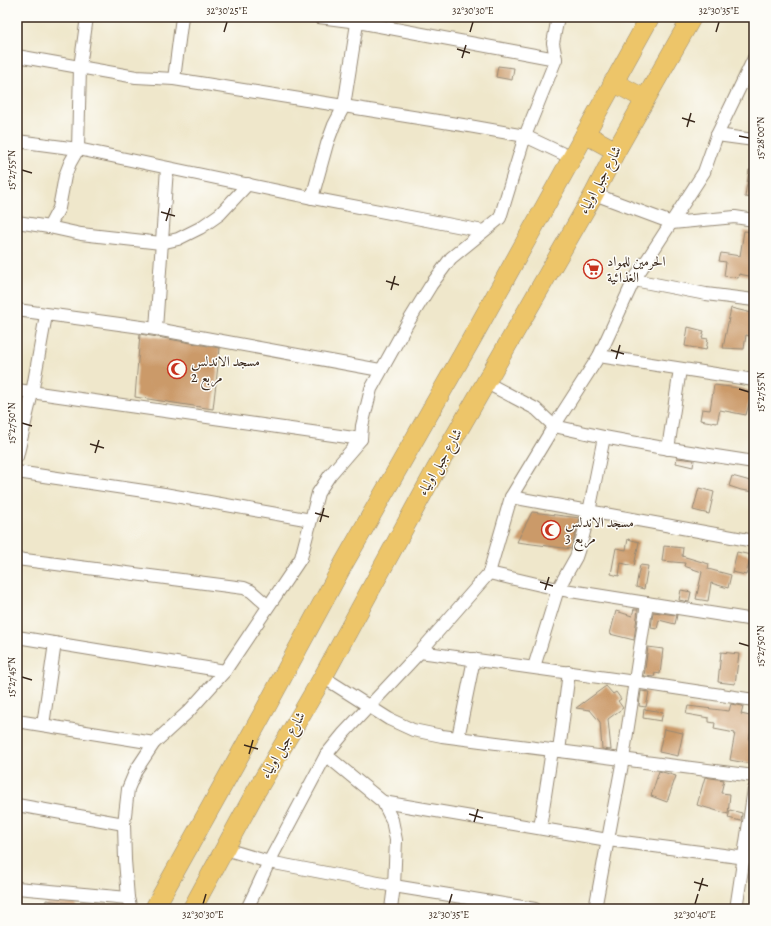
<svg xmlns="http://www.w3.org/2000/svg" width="771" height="926" font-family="Alegreya,Amiri,serif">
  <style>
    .building { fill: #cb9a69 }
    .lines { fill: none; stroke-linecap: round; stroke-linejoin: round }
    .minor-casing { stroke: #958874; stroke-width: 14 }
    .trunk-casing { stroke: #958874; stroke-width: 20 }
    .minor { stroke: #fff; stroke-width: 12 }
    .trunk { stroke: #edc569; stroke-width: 19 }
    .ticks { fill: none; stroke: #3b2a1e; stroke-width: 1.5 }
    .labels { text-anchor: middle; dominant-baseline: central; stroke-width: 3; stroke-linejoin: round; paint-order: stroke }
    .street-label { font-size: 14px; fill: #3b2a1e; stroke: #fdfcf7 }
    .poi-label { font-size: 14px; fill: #3b2a1e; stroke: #fdfcf7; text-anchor: start }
    .neatline { fill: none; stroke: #3b2a1e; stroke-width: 1.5 }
    .ticks-label { font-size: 10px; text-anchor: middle; fill: #3b2a1e }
  </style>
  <rect width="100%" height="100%" fill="#fdfcf7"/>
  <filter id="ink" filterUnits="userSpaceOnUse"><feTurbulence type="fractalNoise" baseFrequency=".025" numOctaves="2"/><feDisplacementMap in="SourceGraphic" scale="8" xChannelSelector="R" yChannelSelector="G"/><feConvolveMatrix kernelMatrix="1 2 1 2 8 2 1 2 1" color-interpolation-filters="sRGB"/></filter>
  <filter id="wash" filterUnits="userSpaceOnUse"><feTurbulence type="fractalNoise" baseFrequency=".012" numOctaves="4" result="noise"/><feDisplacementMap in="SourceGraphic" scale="16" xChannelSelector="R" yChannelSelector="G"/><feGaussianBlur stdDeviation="0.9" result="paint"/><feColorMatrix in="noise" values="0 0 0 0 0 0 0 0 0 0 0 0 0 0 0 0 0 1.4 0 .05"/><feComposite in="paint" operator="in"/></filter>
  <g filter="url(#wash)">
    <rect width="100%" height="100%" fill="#efe7cb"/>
    <g id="blocks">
      <g class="building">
        <path d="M498,66L514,68L512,80L496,77Z"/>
        <path d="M749,170H754V198L745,197Z"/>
        <path d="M744,231L754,232V277L739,274L738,278L724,276L726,262L719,261L721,253L740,256Z"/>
        <path d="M731,308L752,313L750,323L754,324V337L746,335L744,349L723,348Z"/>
        <path d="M688,327L704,331L702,338L708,339L706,350L685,346Z"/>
        <path d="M140,334L220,348L213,409L135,397Z"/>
        <path d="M714,385L739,388L752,392L746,415L720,410L717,423L700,420L702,409L710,410Z"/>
        <path d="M677,458L694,460L693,467L676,463Z"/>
        <path d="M732,476L754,482V492L741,490L729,486Z"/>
        <path d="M699,488L714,492L709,514L693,510Z"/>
        <path d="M532,512L580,518L571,549L517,542Z"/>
        <path d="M628,539L639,542L634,566L621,563L619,576L611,574L616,548L626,550Z"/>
        <path d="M664,546L683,548L682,556L709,564L708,569L731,575L728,588L711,583L708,601L696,599L702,572L684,566L685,563L662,561Z"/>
        <path d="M737,552L751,555L746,575L732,572Z"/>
        <path d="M640,565L648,566L644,589L636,587Z"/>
        <path d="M681,590L691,592L689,602L679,600Z"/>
        <path d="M634,609H638L634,640L610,634L616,611L632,616Z"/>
        <path d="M653,612L677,615L675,624L659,620L657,629L651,628Z"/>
        <path d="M648,647L663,649L660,674L655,673L654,677L644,676Z"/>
        <path d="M721,652L739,654L735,684L718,682Z"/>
        <path d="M606,686L613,694L616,692L621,699L618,701L623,708L608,719L611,750L602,749L600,722L590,710L576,708Z"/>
        <path d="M641,691L649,692L646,707L639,706Z"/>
        <path d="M731,704L743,706L741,714L754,717L749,740L754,741V749L751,764L730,760L735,733L714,729L715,723L709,722V718L686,714L688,706L729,711Z"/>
        <path d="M644,709L663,712L661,721L643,718Z"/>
        <path d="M664,729L683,733L678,756L659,752Z"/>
        <path d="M659,771L676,776L667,802L651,796Z"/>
        <path d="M705,777L724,780L721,793L730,794L728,814L697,805Z"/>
        <path d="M730,810L742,813L741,821L728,818Z"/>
        <path d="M46,900L76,904V909H45Z"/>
      </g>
    </g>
  </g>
  <g filter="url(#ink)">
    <use href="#blocks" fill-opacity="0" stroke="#958874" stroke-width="1"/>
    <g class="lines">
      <g class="minor-casing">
        <g id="minor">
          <path d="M319,17L358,22L556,59"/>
          <path d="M17,56L136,77L174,79L469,126L525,136L572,158"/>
          <path d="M174,79L182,17"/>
          <path d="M717,135L754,140"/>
          <path d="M17,141L78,149L312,198L483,231"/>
          <path d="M594,194L672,223L735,217L754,220"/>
          <path d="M312,198L327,144L334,125L344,106L358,17"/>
          <path d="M17,222L49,227L81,234L161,243L178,239L200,228L220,214L248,184"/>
          <path d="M49,227L59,208L65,176L70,163L78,149L80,67L87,17"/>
          <path d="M634,280L706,294L754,300"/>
          <path d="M17,310L156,329L380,370"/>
          <path d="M156,329L167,168"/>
          <path d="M599,356L754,380"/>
          <path d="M485,382L536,409L554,426L604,437L658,447L754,462"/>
          <path d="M17,390L361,439"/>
          <path d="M668,449L680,369"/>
          <path d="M17,457L32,393L46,315"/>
          <path d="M17,472L164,494L311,520"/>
          <path d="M511,497L754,541"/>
          <path d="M17,559L244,588L251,591L268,606"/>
          <path d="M489,573L558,589L754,620"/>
          <path d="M17,637L225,671"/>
          <path d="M420,652L635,682L754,700"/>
          <path d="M534,667L558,589L576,557L583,536L589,512L604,437"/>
          <path d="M323,677L389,719L413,730L442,736L754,776"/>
          <path d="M17,721L154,743"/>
          <path d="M43,725L55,643"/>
          <path d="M458,738L474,659"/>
          <path d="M559,751L569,672"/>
          <path d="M326,755L383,802L392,820L396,840L394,886L391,909"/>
          <path d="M383,802L608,840L754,859"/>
          <path d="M17,805L124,824"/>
          <path d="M540,828L552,750"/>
          <path d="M225,849L269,862L394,886L535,909"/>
          <path d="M17,888L128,898"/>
          <path d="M131,909L128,898L125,860L124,824L128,789L136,770L154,743L189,711L225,671L301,558L318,493L330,475L361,439L362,426L371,389L407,324L431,285L451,258L500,218L525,136L556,59L553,43L558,17"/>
          <path d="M247,909L269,862L326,755L344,733L420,652L489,573L511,497L554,426L599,356L634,280L704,172L717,135L754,58"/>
          <path d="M595,909L623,759L647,603"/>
          <path d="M736,909L754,789"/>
        </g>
      </g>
      <g class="trunk-casing">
        <g id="trunk">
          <path d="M613,82L645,99"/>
          <path d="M585,134L616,151"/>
          <path d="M154,909L262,715L344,563L471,340L650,17"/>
          <path d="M192,909L254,795L323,677L435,471L594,194L616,151L692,17"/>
        </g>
      </g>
      <use href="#minor" class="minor"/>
      <use href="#trunk" class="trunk"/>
    </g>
  </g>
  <path class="ticks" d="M224,32L227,22M470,32L473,22M716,32L719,22M457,49L470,53M462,58L466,45M682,118L695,122M687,127L691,113M739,136L749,138M22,170L32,173M161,212L175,216M166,221L170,208M386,281L399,285M391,290L395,276M611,350L624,354M616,359L620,345M739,389L749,392M22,423L32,426M90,444L104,448M95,453L99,440M315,513L329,517M320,522L324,508M540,582L553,586M545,590L549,577M739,643L749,646M22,677L32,680M244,745L258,749M249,754L253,740M469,814L483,818M474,822L478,809M694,882L708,886M699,891L703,878M203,904L206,894M449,904L452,894M695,904L698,894"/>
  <defs>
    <g id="supermarket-ring" transform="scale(1)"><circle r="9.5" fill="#fdfcf7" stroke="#c8321e" stroke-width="1.5"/><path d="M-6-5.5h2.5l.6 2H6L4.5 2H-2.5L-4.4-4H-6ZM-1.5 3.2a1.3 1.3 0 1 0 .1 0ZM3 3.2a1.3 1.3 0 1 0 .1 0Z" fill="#c8321e"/></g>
    <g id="mosque-ring" transform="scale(1)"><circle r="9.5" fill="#fdfcf7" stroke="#c8321e" stroke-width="1.5"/><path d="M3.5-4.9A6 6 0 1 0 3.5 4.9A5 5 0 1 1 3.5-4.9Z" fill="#c8321e"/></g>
  </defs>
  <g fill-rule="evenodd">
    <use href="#supermarket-ring" x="593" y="269"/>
    <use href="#mosque-ring" x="177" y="369"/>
    <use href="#mosque-ring" x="551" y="530"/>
  </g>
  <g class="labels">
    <g class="street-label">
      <text transform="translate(600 180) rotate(-62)">شارع جبل اولياء</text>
      <text transform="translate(440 462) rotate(-60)">شارع جبل اولياء</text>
      <text transform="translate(283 745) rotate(-60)">شارع جبل اولياء</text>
    </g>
    <g class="poi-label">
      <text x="607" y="261">الحرمين للمواد<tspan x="607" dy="16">الغذائية</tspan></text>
      <text x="191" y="361">مسجد الاندلس<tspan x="191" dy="16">مربع 2</tspan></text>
      <text x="565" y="522">مسجد الاندلس<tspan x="565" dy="16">مربع 3</tspan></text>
    </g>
  </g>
  <rect width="771" height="926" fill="none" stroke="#fdfcf7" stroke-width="44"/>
  <rect x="22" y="22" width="727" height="882" class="neatline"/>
  <g class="ticks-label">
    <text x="227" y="14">32°30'25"E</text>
    <text x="473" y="14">32°30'30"E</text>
    <text x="719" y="14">32°30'35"E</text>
    <text transform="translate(760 138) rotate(-90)" y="4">15°28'00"N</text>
    <text transform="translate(11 170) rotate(-90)" y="4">15°27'55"N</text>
    <text transform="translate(760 392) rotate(-90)" y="4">15°27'55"N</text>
    <text transform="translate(11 423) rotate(-90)" y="4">15°27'50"N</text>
    <text transform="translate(760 646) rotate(-90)" y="4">15°27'50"N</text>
    <text transform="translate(11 677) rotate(-90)" y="4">15°27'45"N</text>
    <text x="203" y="918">32°30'30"E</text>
    <text x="449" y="918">32°30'35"E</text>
    <text x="695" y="918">32°30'40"E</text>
  </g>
</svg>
